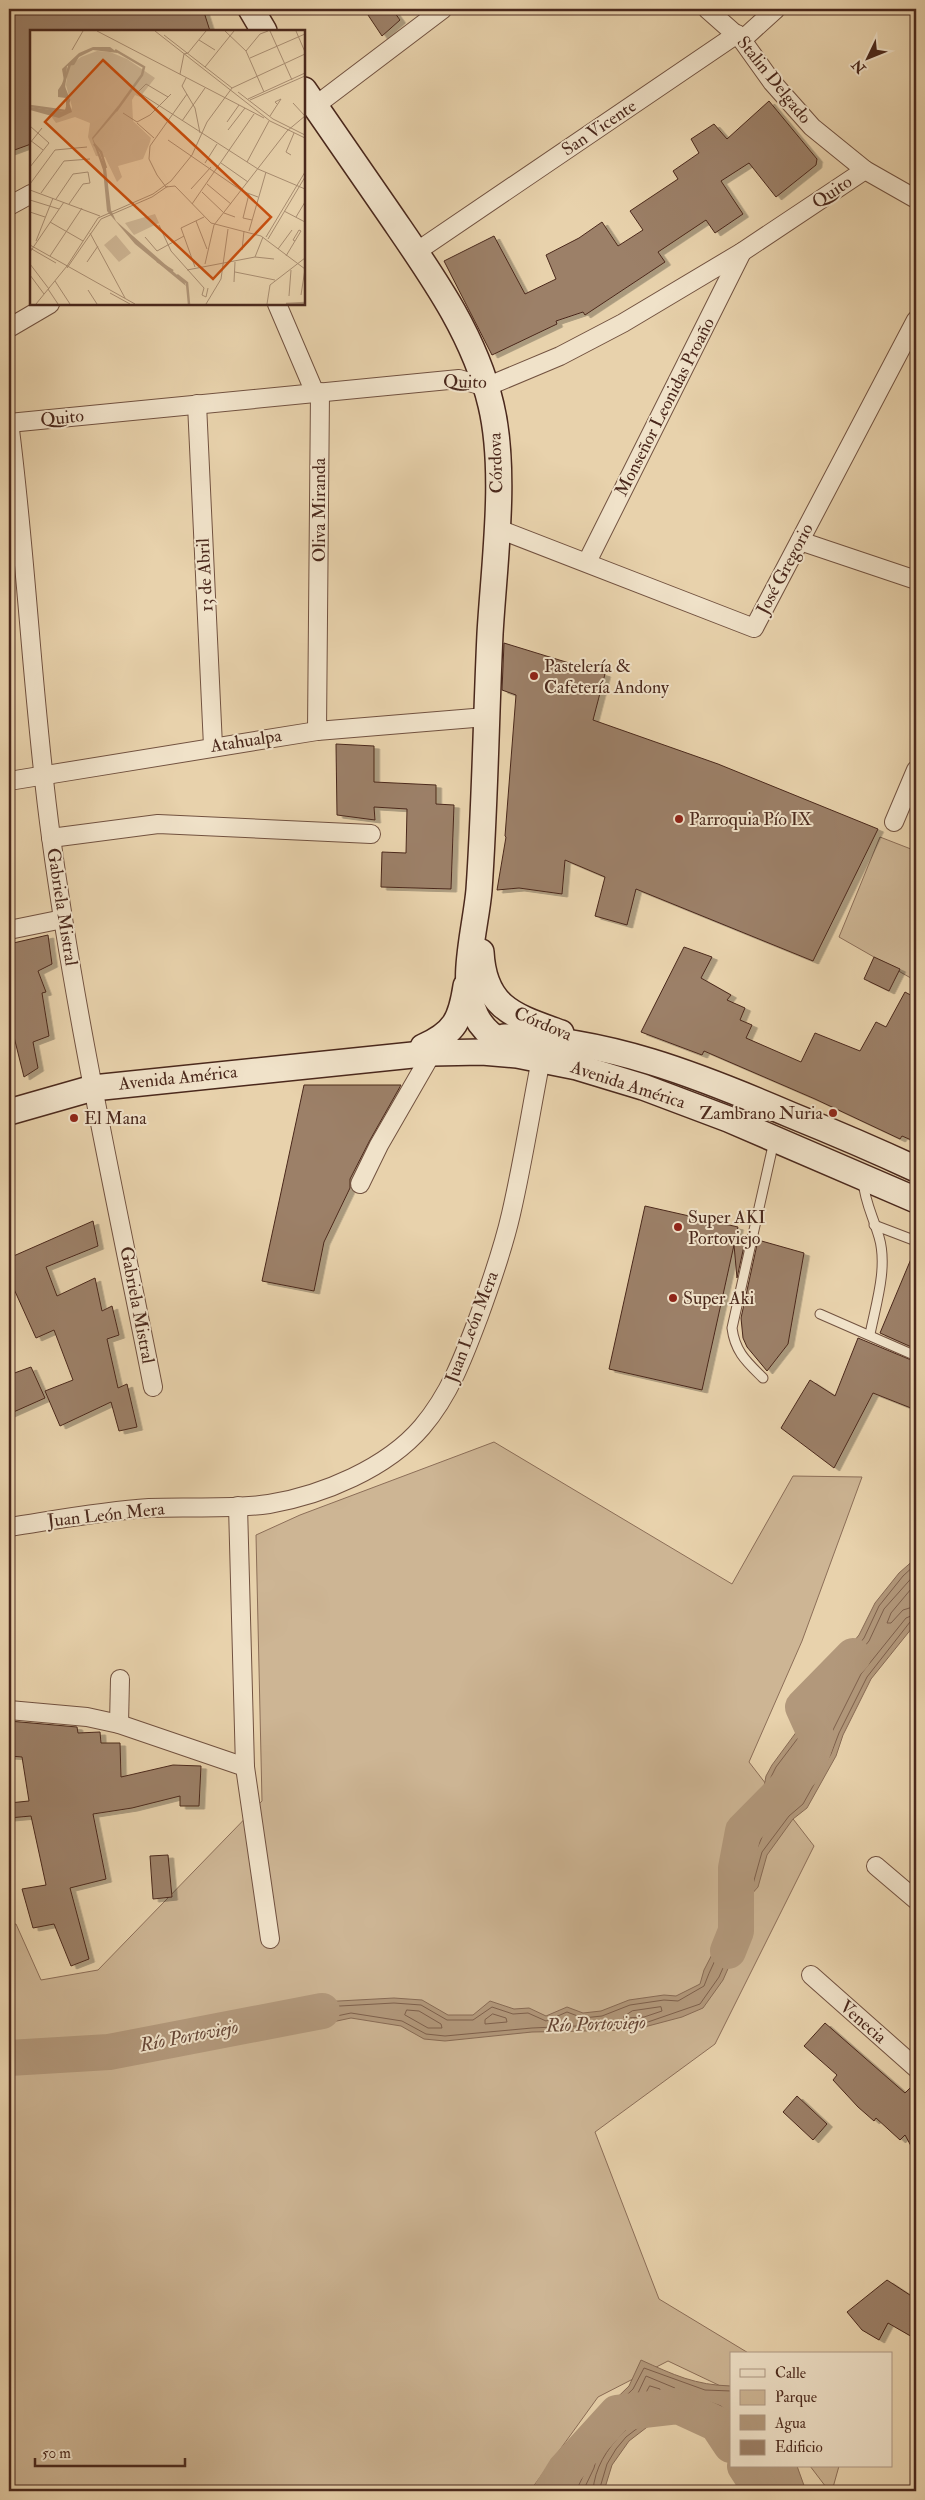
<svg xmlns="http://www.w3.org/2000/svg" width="925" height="2500" font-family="'IM FELL Double Pica',serif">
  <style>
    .green { fill: #cdb594; stroke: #8c6e58 }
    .water { fill: #b2987b; stroke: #886b55 }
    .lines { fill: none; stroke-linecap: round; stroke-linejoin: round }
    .shore { stroke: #7e604c; stroke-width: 1 }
    .river { stroke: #b2987b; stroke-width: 36 }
    .building { fill: #9c8067; stroke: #4a281c; filter: url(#shadow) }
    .lane-casing { stroke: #725240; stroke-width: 11 }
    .street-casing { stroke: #725240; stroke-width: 20 }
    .secondary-casing { stroke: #4a281c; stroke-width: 28 }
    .lane { stroke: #f0e2c9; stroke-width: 9 }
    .street { stroke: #f0e2c9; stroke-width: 18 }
    .secondary { stroke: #f0e2c9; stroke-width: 25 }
    .poi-dot { fill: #8f2418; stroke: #f0e2c9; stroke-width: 2 }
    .labels { text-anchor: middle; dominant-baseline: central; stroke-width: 4; stroke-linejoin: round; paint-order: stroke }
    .street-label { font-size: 18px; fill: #4a281c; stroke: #f0e2c9 }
    .poi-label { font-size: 18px; fill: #4a281c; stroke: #f0e2c9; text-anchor: start }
    .water-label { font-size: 19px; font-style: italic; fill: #644434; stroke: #f0e2c9 }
    .inset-river { fill: none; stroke: #b2987b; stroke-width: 2.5 }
    .inset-road { fill: none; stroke: #a98e72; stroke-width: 1 }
    .view { fill: #c84f0f; fill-opacity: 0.15; stroke: #c84f0f; stroke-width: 2.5 }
    .inset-edge { fill: none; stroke: #4a281c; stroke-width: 2.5 }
  </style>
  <defs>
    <filter id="shadow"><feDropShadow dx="5.5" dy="3" stdDeviation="0" flood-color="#0004"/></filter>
  </defs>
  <rect width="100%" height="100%" fill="#e8d2ac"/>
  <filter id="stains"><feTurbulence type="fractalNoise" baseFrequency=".004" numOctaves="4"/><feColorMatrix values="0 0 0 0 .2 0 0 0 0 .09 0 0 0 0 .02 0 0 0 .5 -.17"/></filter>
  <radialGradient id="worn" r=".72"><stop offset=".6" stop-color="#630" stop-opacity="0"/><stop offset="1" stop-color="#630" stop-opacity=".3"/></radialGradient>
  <g class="green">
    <path d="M880,837L916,851V981L839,937Z"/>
    <path d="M494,1442L732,1584L793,1476L862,1477L802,1641L749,1762L814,1846L715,2044L595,2132L659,2299L750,2354H731V2391L668,2361L598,2397L530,2491H9V1925L16,1924L41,1980L98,1970L262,1801L256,1535L300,1515Z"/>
    <path d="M810,2466H839L832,2491H829Z"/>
  </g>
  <g class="water">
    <path d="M916,1558V1623L871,1679L843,1735L836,1756L807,1808L793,1819L767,1855L758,1887L750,1896L749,1921L723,1980L703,2008L682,2017L633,2030L532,2032L445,2041L424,2039L401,2026L351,2018L285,2032L251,2034L302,2003L394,1998L422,2000L448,2015H473L490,2001L514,2009L529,2008L546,2016L567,2007L583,2013L601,2011L629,2000L664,1995L676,1996L700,1984L704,1970L722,1935L726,1917L742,1895L741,1882L724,1863L751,1849L764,1820L763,1792L766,1776L772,1765L800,1727L830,1670L859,1635L875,1603L899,1573Z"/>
    <path d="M641,2360C674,2375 695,2385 731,2386V2422L718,2410L685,2398L629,2441L612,2465L604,2491H570L583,2465L595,2419L629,2386Z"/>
    <path d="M753,2466H797L806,2491H769Z"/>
  </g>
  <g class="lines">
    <g class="shore">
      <path d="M916,1564L903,1576L879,1606L864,1638L835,1673L804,1730L776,1767L771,1777L769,1792V1821L756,1851L734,1865L745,1880L747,1888L753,1884L762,1852L789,1816L803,1804L831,1754L839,1733L867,1677L910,1622L916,1620"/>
      <path d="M916,1573L884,1609L869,1641L840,1676L810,1733L782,1771L777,1779L775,1793L776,1819H779L798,1800L826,1751L833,1730L861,1674L906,1618L916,1614"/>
      <path d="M916,1583L891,1613L887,1623H891L903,1610L916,1606"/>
      <path d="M820,1728L825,1730C821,1744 796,1797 784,1800V1781Z"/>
      <path d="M740,1905L745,1907L744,1920L719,1977L700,2004L645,2023L532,2028L445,2036L426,2034L402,2021L351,2013L284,2027L278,2026L304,2008L394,2003L421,2005L447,2020H473L492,2007L513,2014L528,2013L546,2021L567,2012L583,2018L602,2016L630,2005L664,2000L678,2001L704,1986C710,1969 718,1955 726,1938C732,1925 731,1919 740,1905Z"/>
      <path d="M661,2007L662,2011L644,2017L626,2018L623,2017L632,2011Z"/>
      <path d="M407,2010L419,2011L441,2024L442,2028H428L405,2015Z"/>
      <path d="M493,2014L506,2018L507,2022L485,2024V2020Z"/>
      <path d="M650,2386L660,2389V2392L634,2415L629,2416L628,2413L643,2398Z"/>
      <path d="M576,2491L588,2466L599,2422L633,2389L644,2368L705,2390L731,2391"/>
      <path d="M583,2491L594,2468L605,2425L638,2393L646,2376L675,2388V2392C641,2416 596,2445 593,2491"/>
      <path d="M599,2491L607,2464L616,2449L626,2437L682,2394H687L721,2406L731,2415"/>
    </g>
    <g class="river">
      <path d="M728,1951L736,1931V1868L743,1831L808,1765L817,1738L803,1707L853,1656"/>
      <path d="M9,2058L109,2052L322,2011"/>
      <path d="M745,2466L761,2491"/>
      <path d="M552,2491L565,2470L617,2413L678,2406L717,2424L731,2445"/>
    </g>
  </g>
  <g class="building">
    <path d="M9,9H203L210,31H31V144L9,152Z"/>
    <path d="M364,9H392L400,20L382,36Z"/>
    <path d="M769,101L817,159L816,165L776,197L749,163L721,181L743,214L715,233L706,220L658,252L665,262L585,315L583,312L556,321L557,324L492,355L444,261L494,236L525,294L556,279L546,255L579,238L602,222L618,246L643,230L630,211L678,179L673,171L699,153L691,139L714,124L727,139Z"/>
    <path d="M504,643L605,674L593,720L718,764L878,829L813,961L636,889L627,925L595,916L605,877L565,860L562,894L519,888L497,890L506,837L505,836L516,695L502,690Z"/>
    <path d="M336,744L374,746V782L436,785V804L454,805L451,889L381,887L382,852L406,853L407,809L374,807L375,820L337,815Z"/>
    <path d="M48,935L52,964L38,971L46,992L42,993L49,1036L33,1042L38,1068L24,1077L9,1017V944Z"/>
    <path d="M684,947L712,957L701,978L731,995L727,1000L745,1008L740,1020L752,1025L746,1038L801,1062L815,1033L860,1051L876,1022L886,1027L905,992L916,998V1142L902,1136L900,1139L815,1099L704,1051L702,1055L641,1032Z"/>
    <path d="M874,957L900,969L889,991L864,979Z"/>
    <path d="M304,1085H401L370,1140L350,1179V1188L324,1242L314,1291L262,1281Z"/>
    <path d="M645,1206L738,1227L736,1234L746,1237L737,1278L734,1245L702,1390L609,1369Z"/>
    <path d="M93,1221L98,1246L46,1267L57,1296L95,1278L102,1311L112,1306L119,1335L107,1339L118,1388L127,1384L137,1427L119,1431L111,1402L60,1426L45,1391L73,1380L54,1330L36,1338L9,1278V1258Z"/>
    <path d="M758,1240L804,1253L788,1344L767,1371L747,1347L743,1338L741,1318Z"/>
    <path d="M916,1247V1349L880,1333Z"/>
    <path d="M858,1338L916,1362V1410L873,1393L834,1468L781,1428L810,1380L835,1396Z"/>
    <path d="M31,1367L45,1398L9,1414V1375Z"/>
    <path d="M9,1721L77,1727L78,1733L100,1732L101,1743H120L121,1777L173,1765L201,1766L199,1806H180V1796L132,1808L93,1814L106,1879L70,1888L89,1959L71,1966L54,1924L33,1928L22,1889L46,1885L31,1816L9,1818V1803L29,1801L22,1757L9,1756Z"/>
    <path d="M168,1855L172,1897L153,1899L150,1856Z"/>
    <path d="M825,2023L905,2093L916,2082V2155L905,2135L900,2140L876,2118L874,2121L858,2107L833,2080L837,2075L804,2046Z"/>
    <path d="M797,2096L827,2124L813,2140L783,2112Z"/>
    <path d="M887,2280L916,2299L914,2338L888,2323L879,2340L862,2330L847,2312Z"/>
  </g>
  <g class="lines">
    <g class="lane-casing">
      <g id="lane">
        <path d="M863,1181C865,1203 873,1216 879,1237C888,1267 876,1304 870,1334"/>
        <path d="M874,1225L916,1241"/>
        <path d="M820,1314L916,1356"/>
        <path d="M763,1378C747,1362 735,1352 732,1328L774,1141"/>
      </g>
    </g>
    <g class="street-casing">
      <g id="street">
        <path d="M707,9L742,40L772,82L812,127L865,170L916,199"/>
        <path d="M315,106L443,9"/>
        <path d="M9,206L31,194"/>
        <path d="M416,252L737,34L742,40L776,9"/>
        <path d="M277,304L315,393L320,392L317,731"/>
        <path d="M9,328L50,304"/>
        <path d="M197,404L213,746"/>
        <path d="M9,422C27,560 32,699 51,837C76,1022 117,1204 153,1387"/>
        <path d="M9,423L459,379L486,387L560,356L623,323L742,252L865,170"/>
        <path d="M496,528L754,628L916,320"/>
        <path d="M800,541L916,580"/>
        <path d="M587,562L742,252"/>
        <path d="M9,781L317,731L486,717"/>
        <path d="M894,822L916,770"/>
        <path d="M51,838L158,824L371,834"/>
        <path d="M9,930L63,919"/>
        <path d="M360,1184L379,1145L432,1053"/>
        <path d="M238,1506L245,1767"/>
        <path d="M9,1527C55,1520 102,1511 149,1508C189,1506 230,1510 269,1504C323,1495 387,1468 422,1427C450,1394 464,1356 479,1316C491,1283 503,1249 511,1214C523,1162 531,1110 541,1059"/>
        <path d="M9,1710L87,1717L119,1724L245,1767L270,1939"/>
        <path d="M119,1724L120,1679"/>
        <path d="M876,1866L916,1900"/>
        <path d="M811,1975L916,2068"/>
      </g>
    </g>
    <g class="secondary-casing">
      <g id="secondary">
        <path d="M251,9L264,31"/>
        <path d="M304,90C332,131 361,172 389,213C430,273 474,333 491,405C507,472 494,564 490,634C486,719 485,805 479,890C476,927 459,982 476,1016C488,1041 517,1050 541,1059"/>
        <path d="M481,952C484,1008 514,1016 561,1033"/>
        <path d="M504,1037C605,1038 700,1076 791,1115C833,1132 875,1150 916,1169"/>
        <path d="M423,1047C455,1033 461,1019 466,986"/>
        <path d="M9,1112L93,1088L432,1053L482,1052L517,1055L577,1067L643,1087L728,1119L916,1200"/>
      </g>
    </g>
    <use href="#lane" class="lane"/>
    <use href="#street" class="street"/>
    <use href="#secondary" class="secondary"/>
  </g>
  <g class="poi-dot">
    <circle cx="534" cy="676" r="5"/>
    <circle cx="679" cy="819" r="5"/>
    <circle cx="833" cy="1113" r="5"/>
    <circle cx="74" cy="1118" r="5"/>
    <circle cx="678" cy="1227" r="5"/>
    <circle cx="673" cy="1298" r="5"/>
  </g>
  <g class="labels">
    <g class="street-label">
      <text transform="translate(774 80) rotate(51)">Stalin Delgado</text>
      <text transform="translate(599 128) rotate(-34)">San Vicente</text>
      <text transform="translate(832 192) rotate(-34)">Quito</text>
      <text transform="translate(465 382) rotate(1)">Quito</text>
      <text transform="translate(665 407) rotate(-63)">Monseñor Leonidas Proaño</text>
      <text transform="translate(62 418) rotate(-6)">Quito</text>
      <text transform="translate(496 463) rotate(-92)">Córdova</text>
      <text transform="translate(319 510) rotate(-90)">Oliva Miranda</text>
      <text transform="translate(785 569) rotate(-62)">José Gregorio</text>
      <text transform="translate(205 575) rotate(-93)">13 de Abril</text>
      <text transform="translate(246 741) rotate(-9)">Atahualpa</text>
      <text transform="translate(62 907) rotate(81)">Gabriela Mistral</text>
      <text transform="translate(543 1024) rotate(23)">Córdova</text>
      <text transform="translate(178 1078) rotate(-6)">Avenida América</text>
      <text transform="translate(628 1085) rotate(18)">Avenida América</text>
      <text transform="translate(137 1305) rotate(79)">Gabriela Mistral</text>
      <text transform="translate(472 1327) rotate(-69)">Juan León Mera</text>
      <text transform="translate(106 1515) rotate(-6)">Juan León Mera</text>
      <text transform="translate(863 2022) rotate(41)">Venecia</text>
    </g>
    <g class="poi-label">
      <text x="544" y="666">Pastelería &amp;<tspan x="544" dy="21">Cafetería Andony</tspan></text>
      <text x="689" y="819">Parroquia Pío IX</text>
      <text x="823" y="1113" text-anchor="end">Zambrano Nuria</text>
      <text x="84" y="1118">El Mana</text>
      <text x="688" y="1217">Super AKI<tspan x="688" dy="21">Portoviejo</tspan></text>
      <text x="683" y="1298">Super Aki</text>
    </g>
    <g class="water-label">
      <text transform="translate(596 2024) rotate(-2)">Río Portoviejo</text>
      <text transform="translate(189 2036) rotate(-11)">Río Portoviejo</text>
    </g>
  </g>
  <g transform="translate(30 30)">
    <rect width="275" height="275" fill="#e8d2ac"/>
    <path d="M67,21L80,22L97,29L125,48L110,67L105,65L102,70L103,91L121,108L120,112L113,129L88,136L92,147L87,152L75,127L66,126L58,107L60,93L45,87L26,93L21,86L40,83L42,77L36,55L38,38L51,27ZM125,184L129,193L104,205L95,193ZM86,205L101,223L89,232L74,215Z" fill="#cdb594"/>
    <path d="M63,17H80L88,23L63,20L49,27L44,35L37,36L35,59L42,82L29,88L0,80V77L36,82V68L28,67V60L34,51L32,39L49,23ZM88,76L87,81L63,109L76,138L81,180L86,191L154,251L156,256L105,214L77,181L73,140L62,108Z" fill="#b2987b"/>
    <path class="inset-river" d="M85,20L114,37L112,45L86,81M0,76L36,81L39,70L33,55L40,34M64,114L71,122L76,138M127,231L143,241M147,245L157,253L159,274M256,274L275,273"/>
    <path class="inset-road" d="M67,1L234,88M125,1L240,91L275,108M195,1L216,21L234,62M240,1L262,50M266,1L275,22M134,5L202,58M169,10L185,20M42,20L53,1M216,21L230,4L238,1M220,28L275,4M175,37L204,1M150,44L154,24L158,23L176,1M156,48L152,56L165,78L170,103M208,62L243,89L275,105M157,64L120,116L119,129L127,145L136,157L145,156L181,193L231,206L275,239M138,67L116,54L108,62L228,139L275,159M218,69L275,43M220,70L275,46M263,73L275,86M93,83L107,92L120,85L141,64M240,86L251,69L245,72L247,74M152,91L175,58M197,92L209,75M107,93L124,108M0,96L19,113L0,137M198,100L215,78M0,110L13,120M138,110L212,161L228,167M0,113L12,98M261,125L256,122L264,103M217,132L239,91M175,133L187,114M191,133L218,152M0,154L25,120L57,117M177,154L201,174M161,159L181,137M0,160L70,186M172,162L194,183L205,187M11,163L34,131L60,129M219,164L213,188L222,190M26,169L43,144L58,142L60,153L53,154L39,174M0,170L29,179M162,174L224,84M254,181L275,192M0,182L15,187M266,187L275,172M166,191L177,219M20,192L53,211M129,195L141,221L174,258L172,265L176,267L178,258M219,201L236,142M60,203L95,268M115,207L127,221L154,206M236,207L275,142M238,209L275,147M6,211L23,168M0,215L105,274M0,218L26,233M248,219L262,200M212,220L214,201M0,222L34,172M20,226L52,178M256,226L271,201L269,200L263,210L265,211M225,227L233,207M57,232L68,216M0,234L19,259M175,234L184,195L257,101L275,86M165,237L151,198L174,187M37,238L71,189L122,167L138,156M157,240L225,227L244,229M205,242L245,250M0,245L14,264M25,251L40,274M204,252L205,232M18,259L28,274M58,260L67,274M80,263L100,274M271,265L275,239M259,266L261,240M6,274L37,236L68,188L123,164L141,151L162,125L177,92L202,58L275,24M176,274L191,249L198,199M237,274L240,255L275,228"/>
    <path class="view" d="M73,30L241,187L183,249L15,92Z"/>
    <rect width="275" height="275" class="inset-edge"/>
  </g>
  <rect width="925" height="2500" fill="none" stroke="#e8d2ac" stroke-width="30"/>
  <rect x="10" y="10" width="905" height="2480" fill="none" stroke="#4a281c" stroke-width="2.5"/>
  <rect x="15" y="15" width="895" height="2470" fill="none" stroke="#4a281c"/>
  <rect x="730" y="2352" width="162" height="115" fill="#f0e2c9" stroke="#ae9884"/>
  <rect x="740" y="2369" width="25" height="8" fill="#f0e2c9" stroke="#ae9884"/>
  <text x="775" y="2378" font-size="15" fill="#4a281c">Calle</text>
  <rect x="740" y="2390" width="25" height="15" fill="#cdb594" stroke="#ae9884"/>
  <text x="775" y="2402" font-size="15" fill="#4a281c">Parque</text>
  <rect x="740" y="2415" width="25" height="15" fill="#b2987b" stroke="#ae9884"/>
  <text x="775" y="2428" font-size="15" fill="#4a281c">Agua</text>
  <rect x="740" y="2440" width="25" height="15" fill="#9c8067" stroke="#ae9884"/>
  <text x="775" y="2452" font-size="15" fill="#4a281c">Edificio</text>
  <g transform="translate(868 58) rotate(227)" stroke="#f0e2c9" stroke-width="4" paint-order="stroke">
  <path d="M0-4L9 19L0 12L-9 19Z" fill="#4a281c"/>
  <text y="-8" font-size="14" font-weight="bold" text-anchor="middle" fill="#4a281c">N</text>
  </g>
  <path d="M35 2458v8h150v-8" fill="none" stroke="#4a281c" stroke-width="2.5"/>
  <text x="42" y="2458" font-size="15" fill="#4a281c" stroke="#f0e2c9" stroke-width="4" paint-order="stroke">50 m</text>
  <rect width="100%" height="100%" filter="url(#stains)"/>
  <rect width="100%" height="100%" fill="url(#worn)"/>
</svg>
